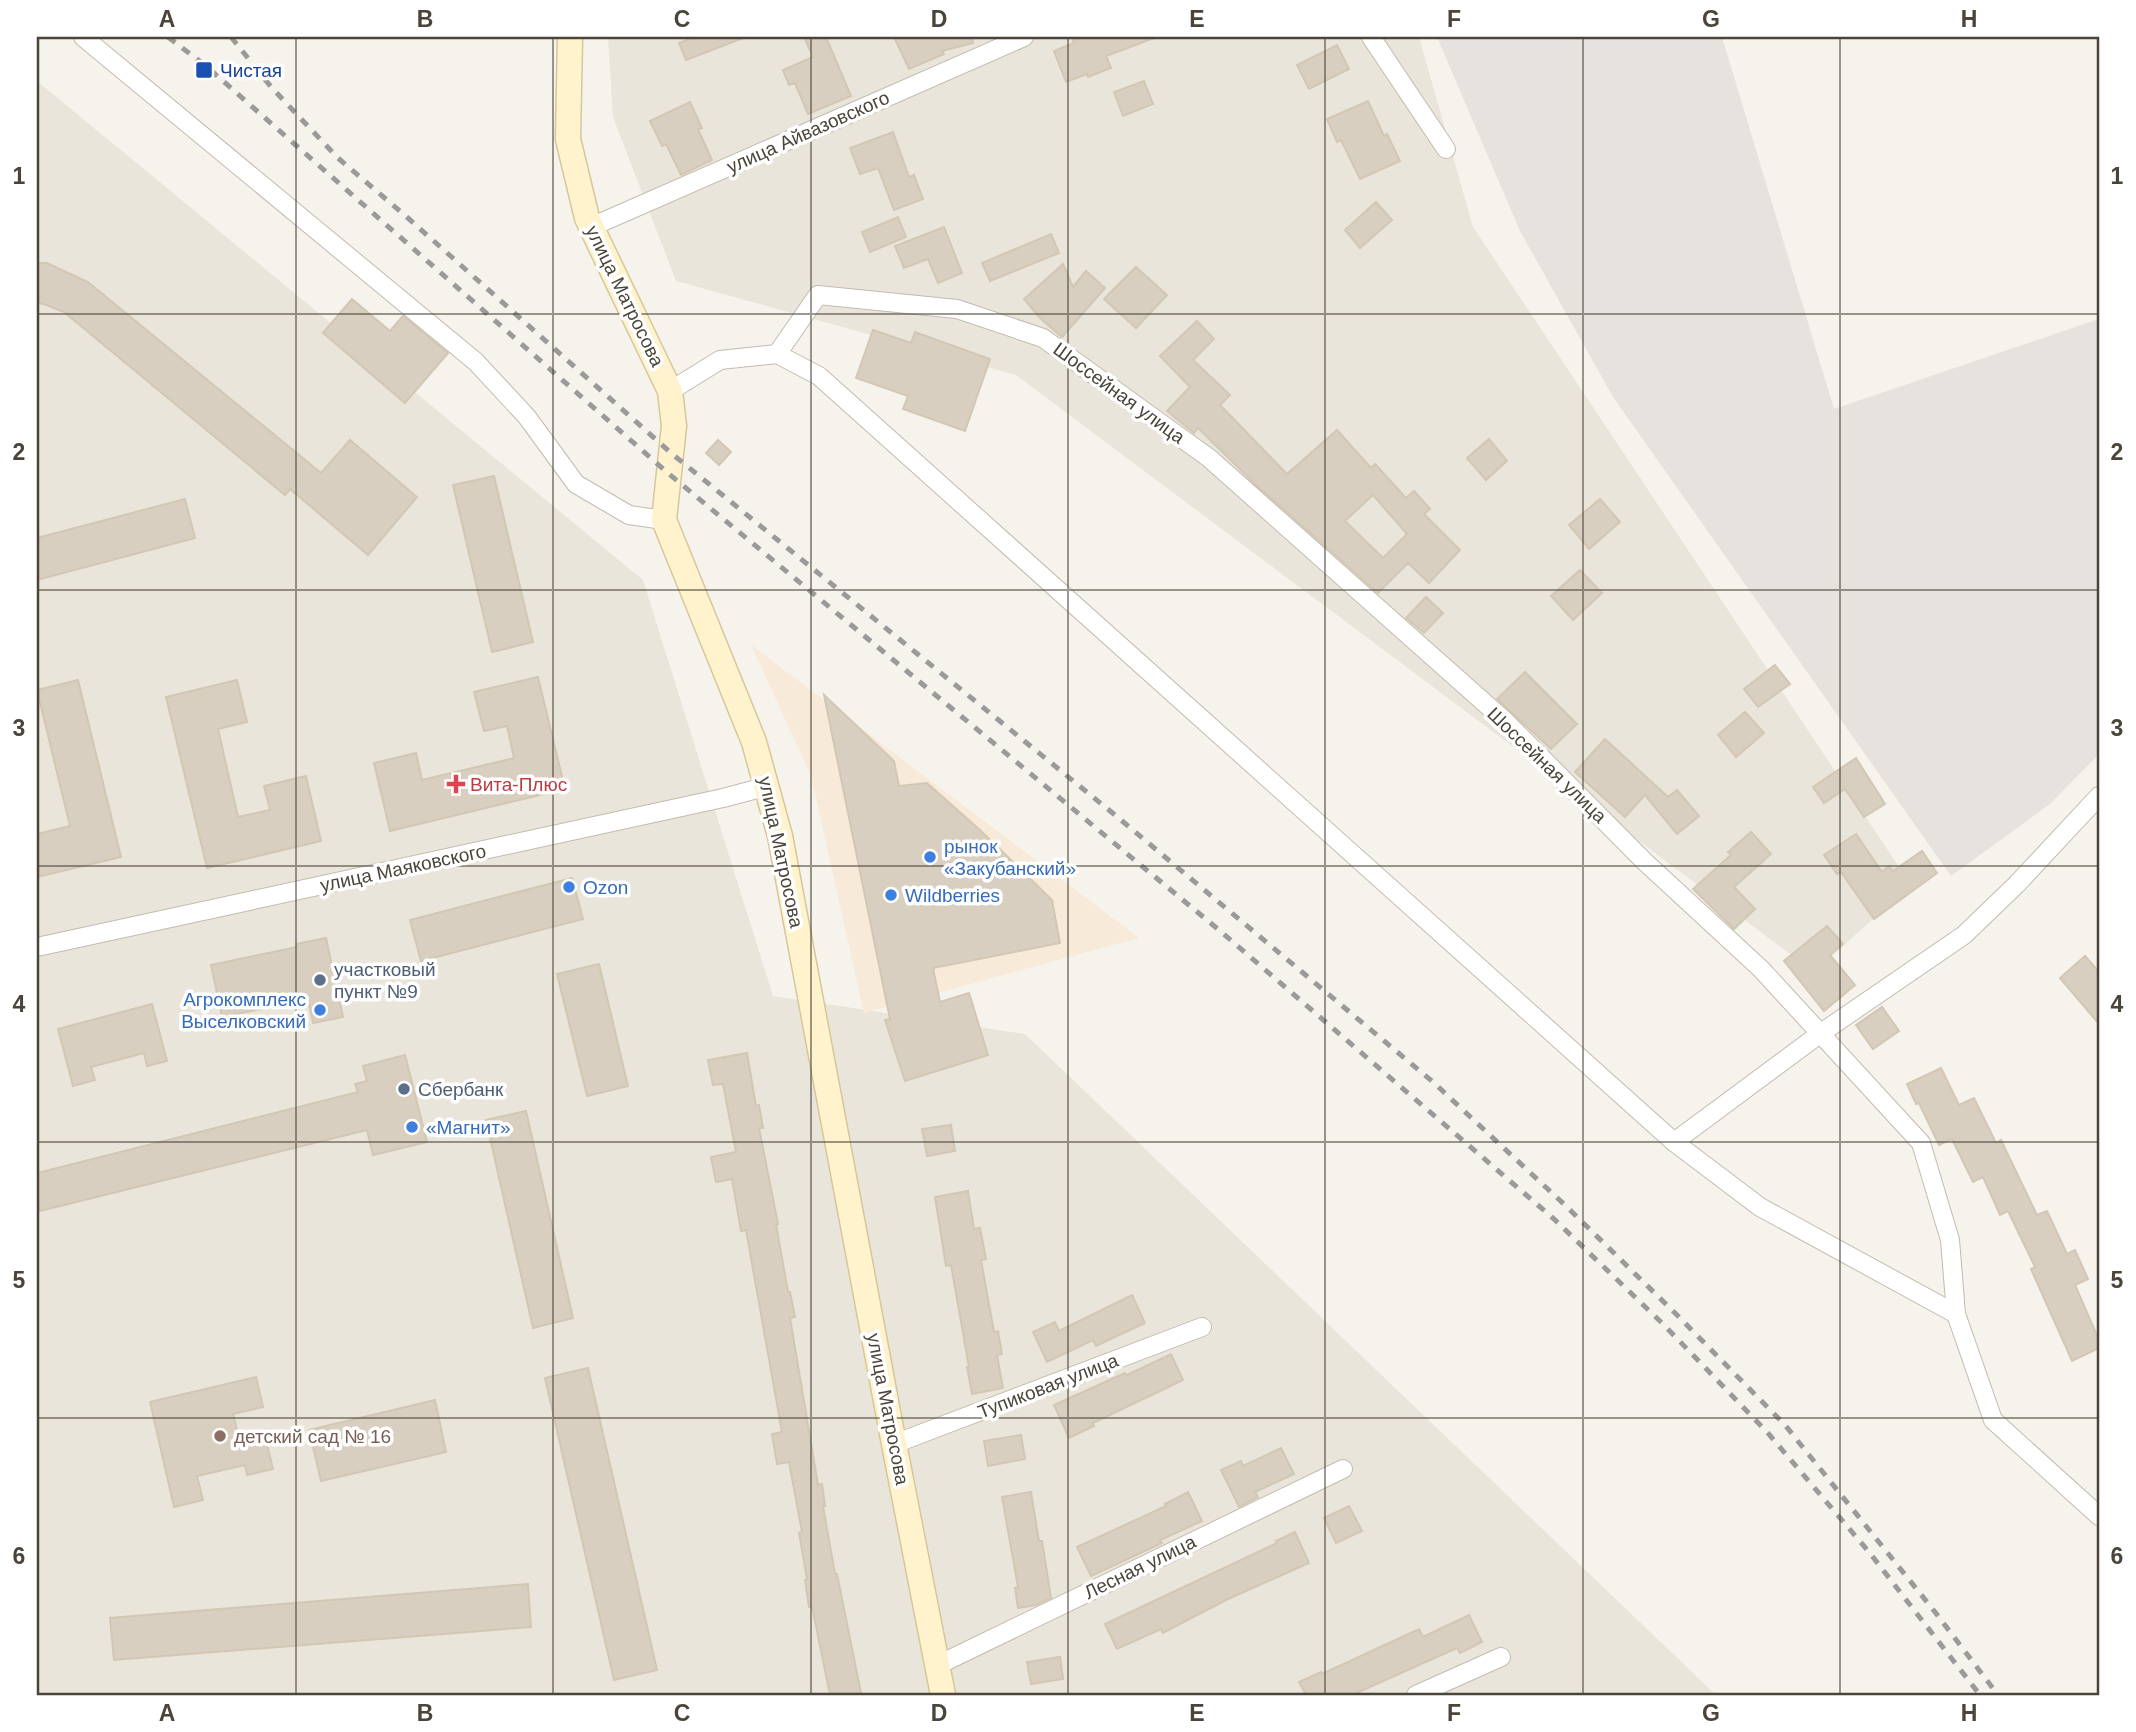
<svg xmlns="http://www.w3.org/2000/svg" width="2136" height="1732" font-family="Arial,sans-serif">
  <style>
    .residential { fill: #eae5da }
    .commercial { fill: #f7ead8 }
    .industrial { fill: #e6e2dd }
    .building { fill: #d8cfc1; stroke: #d3c7b4; stroke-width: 2; fill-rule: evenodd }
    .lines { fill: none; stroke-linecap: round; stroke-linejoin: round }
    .minor-casing { stroke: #c2bbae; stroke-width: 20 }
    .secondary-casing { stroke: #d6c79b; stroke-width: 27 }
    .minor { stroke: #fff; stroke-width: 18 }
    .secondary { stroke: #fff3cd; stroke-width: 24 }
    .rail { stroke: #9a9a9a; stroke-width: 5; stroke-dasharray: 9 9; stroke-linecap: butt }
    .grid { fill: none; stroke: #4b4439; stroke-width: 2; stroke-opacity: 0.55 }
    .transit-dot { fill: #1a4fb4; stroke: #fff; stroke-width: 2.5 }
    .health-dot { fill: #e0444e; stroke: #fff; stroke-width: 2.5 }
    .shop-dot { fill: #3f7fe0; stroke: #fff; stroke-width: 2.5 }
    .service-dot { fill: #5c6f8a; stroke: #fff; stroke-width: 2.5 }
    .education-dot { fill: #8d6e63; stroke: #fff; stroke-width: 2.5 }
    .labels { text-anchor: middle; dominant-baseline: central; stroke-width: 7; stroke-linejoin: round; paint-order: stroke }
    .transit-label { font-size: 19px; fill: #164399; stroke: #fff; text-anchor: start }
    .street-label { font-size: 19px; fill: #4b4439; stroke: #fff }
    .health-label { font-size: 19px; fill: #be3a42; stroke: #fff; text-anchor: start }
    .shop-label { font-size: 19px; fill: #366cbe; stroke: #fff; text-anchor: start }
    .service-label { font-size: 19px; fill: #4e5e75; stroke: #fff; text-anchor: start }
    .education-label { font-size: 19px; fill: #785e54; stroke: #fff; text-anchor: start }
    .neatline { fill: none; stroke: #4b4439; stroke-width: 2.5 }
    .grid-label { font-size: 23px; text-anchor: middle; font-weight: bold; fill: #4b4439 }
  </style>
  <rect width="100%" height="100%" fill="#f6f3ec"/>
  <g class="residential">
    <path d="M608,37H1419L1473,227L1911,885L1814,972L1016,375L676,281L613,117Z"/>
    <path d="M37,81L643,580L773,996L1025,1034L1716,1695H37Z"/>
  </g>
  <path class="commercial" d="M751,645L1139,938L864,1013L811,776Z"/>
  <path class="industrial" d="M1437,37H1722L1834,409L2099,319V754L2050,804L1951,876L1613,397L1520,231Z"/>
  <g class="building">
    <path d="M694,37H742L743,38L686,60L679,43Z"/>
    <path d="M804,37H826L851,96L808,114L795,83L789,85L783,70L813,57Z"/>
    <path d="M894,37H972L973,43L942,51L944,54L909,69Z"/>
    <path d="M1072,37H1154V38L1106,56L1111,68L1088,77L1087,74L1066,82L1054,51L1074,43Z"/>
    <path d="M1337,45L1349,69L1309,89L1297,65Z"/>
    <path d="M1144,81L1153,104L1123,116L1114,92Z"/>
    <path d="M1368,101L1384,136L1387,134L1400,161L1360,179L1341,140L1337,142L1327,119Z"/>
    <path d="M690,102L702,128L698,129L712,160L681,175L666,144L662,146L650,121Z"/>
    <path d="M893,132L909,177L914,175L923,199L894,210L878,168L860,174L850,148Z"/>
    <path d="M1376,202L1392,220L1360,248L1345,230Z"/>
    <path d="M898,217L906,237L870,252L862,232Z"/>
    <path d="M944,227L962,273L938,283L928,259L904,268L895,246Z"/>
    <path d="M1051,234L1059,253L990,281L982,263Z"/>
    <path d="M37,263H47L88,282L321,473L350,440L417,497L368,555L290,489L285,495L64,312L44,304L37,303Z"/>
    <path d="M1063,264L1073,287L1086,271L1105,288L1062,337L1040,318L1024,299Z"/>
    <path d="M1136,267L1167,295L1136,328L1104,299Z"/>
    <path d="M352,299L390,331L403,316L448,353L405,403L323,333Z"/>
    <path d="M1197,321L1214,339L1193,360L1230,395L1220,405L1287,474L1337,430L1371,468L1375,464L1406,498L1414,491L1430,509L1424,514L1460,550L1429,583L1408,563L1378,593L1255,484L1198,428L1194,433L1167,411L1190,387L1160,356ZM1373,495L1407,534L1383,558L1345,521Z"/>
    <path d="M873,330L911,343L915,332L990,359L965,431L903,409L908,396L856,378Z"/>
    <path d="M1489,439L1507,461L1486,480L1467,458Z"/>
    <path d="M718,440L731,452L719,465L706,453Z"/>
    <path d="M494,476L533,642L492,652L453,485Z"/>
    <path d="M185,499L195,538L37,580V538Z"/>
    <path d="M1600,499L1620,522L1589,549L1569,525Z"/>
    <path d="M1580,570L1602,593L1573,620L1551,596Z"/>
    <path d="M1426,597L1443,613L1424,633L1406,618Z"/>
    <path d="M1775,665L1790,684L1758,707L1744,689Z"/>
    <path d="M1525,672L1577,724L1551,749L1497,699Z"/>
    <path d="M538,677L565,789L390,831L374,763L416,753L422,780L514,758L507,726L484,731L474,692Z"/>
    <path d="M78,680L121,857L37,877V834L70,826L37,690Z"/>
    <path d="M237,680L247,722L218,729L238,817L270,810L264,786L306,776L321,841L207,868L166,697Z"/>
    <path d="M824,695L894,761L899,786L927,783L980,830L1052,900L1060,943L933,968L940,1002L969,993L988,1055L905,1081L885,1020L890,1019Z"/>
    <path d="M1745,712L1764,733L1736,757L1718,735Z"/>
    <path d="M1605,739L1668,797L1677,790L1699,816L1677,834L1645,795L1625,817L1575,772Z"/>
    <path d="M1856,758L1885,804L1864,817L1845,789L1824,803L1813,787Z"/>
    <path d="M1751,832L1771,854L1734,887L1755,909L1734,929L1693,889L1731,855L1728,852Z"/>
    <path d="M1856,834L1882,872L1889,866L1893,871L1922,851L1937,873L1874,919L1841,872L1837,874L1824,855Z"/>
    <path d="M572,878L583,919L421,961L410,920Z"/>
    <path d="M1827,926L1843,944L1830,955L1855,985L1824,1011L1784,961Z"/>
    <path d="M326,938L343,1017L313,1023L308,999L222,1017L211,965L297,947L296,944Z"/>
    <path d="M2085,956L2099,972V1024L2060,978Z"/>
    <path d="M599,964L628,1086L587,1096L557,974Z"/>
    <path d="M152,1004L167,1061L147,1066L144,1053L91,1067L95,1080L73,1086L58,1029Z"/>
    <path d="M1882,1007L1899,1031L1873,1049L1856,1025Z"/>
    <path d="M747,1053L756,1106L759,1105L763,1128H759L778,1224H776L788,1292H790L795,1317L790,1318L818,1485L822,1484L825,1506H823L835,1574H837L861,1693L847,1695H830L812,1606L809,1607L805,1580L807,1579L799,1533L802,1532L789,1462L777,1464L772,1434L782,1432L746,1230L741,1231L732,1179L716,1182L711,1157L736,1152L723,1084L713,1085L708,1060Z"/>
    <path d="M405,1055L427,1142L373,1155L367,1130L40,1211L37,1196V1173L358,1092L355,1084L367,1081L363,1066Z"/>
    <path d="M1941,1068L1959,1105L1974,1098L1996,1143L2001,1140L2037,1215L2047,1211L2067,1254L2075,1250L2088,1279L2075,1285L2099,1340V1348L2072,1361L2031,1269L2035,1267L2008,1211L2000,1215L1983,1177L1973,1182L1952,1139L1939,1145L1919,1103L1916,1104L1907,1084Z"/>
    <path d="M526,1111L573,1318L533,1328L486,1120Z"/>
    <path d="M951,1125L955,1151L927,1156L922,1129Z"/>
    <path d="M968,1191L974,1229L980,1228L986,1259L981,1260L994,1332L998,1331L1002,1354L997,1355L1003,1388L972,1394L967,1367H969L951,1265L946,1266L935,1197Z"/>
    <path d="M1132,1295L1145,1323L1096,1346L1093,1340L1047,1362L1033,1332L1055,1322L1059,1331Z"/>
    <path d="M1171,1354L1183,1380L1093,1423L1094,1426L1069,1438L1054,1405L1125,1373L1127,1375Z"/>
    <path d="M588,1368L657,1670L614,1680L545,1378Z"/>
    <path d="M256,1377L263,1407L233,1414L241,1446L266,1440L273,1469L247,1475L245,1465L197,1476L203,1500L174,1507L150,1402Z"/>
    <path d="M435,1400L446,1452L321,1481L309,1430Z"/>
    <path d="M1021,1435L1025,1459L988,1466L984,1441Z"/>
    <path d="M1281,1448L1294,1474L1255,1492L1258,1497L1239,1507L1221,1470L1241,1461L1243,1466Z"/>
    <path d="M1031,1492L1039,1541H1042L1051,1598L1036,1605L1018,1608L1015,1588L1018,1587L1002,1497Z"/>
    <path d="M1188,1492L1202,1521L1160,1540L1162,1543L1091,1576L1077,1547L1166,1506L1165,1504Z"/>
    <path d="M1349,1506L1362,1531L1336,1543L1324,1518Z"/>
    <path d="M1295,1532L1309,1563L1228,1599L1163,1633L1161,1629L1117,1649L1105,1624L1277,1543L1276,1541Z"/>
    <path d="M528,1584L531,1627L114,1660L110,1618Z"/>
    <path d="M1469,1615L1482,1642L1460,1653L1457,1648L1352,1695H1306L1299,1682L1321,1672L1322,1674L1419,1629L1423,1637Z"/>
    <path d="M1060,1657L1063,1679L1031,1684L1027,1662Z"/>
  </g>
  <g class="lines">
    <g class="minor-casing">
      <g id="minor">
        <path d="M83,37L476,362L527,417L576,484L629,515L664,520"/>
        <path d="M1371,37L1446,149"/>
        <path d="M591,227L1024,37"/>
        <path d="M777,354L818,295L957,309L1043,338L1209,458L1505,721L1644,861L1761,969L1921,1143L1950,1240L1956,1314L1993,1420L2099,1516"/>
        <path d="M670,391L720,360L777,354L819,376L1674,1142L1760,1207L1956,1314"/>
        <path d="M37,947L723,798L768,786"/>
        <path d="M1674,1142L1821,1033L1964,935L2017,884L2099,796"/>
        <path d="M894,1444L1202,1327"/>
        <path d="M938,1665L1343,1469"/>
        <path d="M1416,1695L1501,1657"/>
      </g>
    </g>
    <g class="secondary-casing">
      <path id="secondary" d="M570,37L568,139L587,218L670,391L674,426L664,520L754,742L780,836L894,1444L943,1695"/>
    </g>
    <use href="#minor" class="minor"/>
    <use href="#secondary" class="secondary"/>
    <g class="rail">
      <path d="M168,37L206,66L669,474L1219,930L1554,1219L1664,1325L1767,1432L1869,1552L1980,1695"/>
      <path d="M231,37L272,88L338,158L408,218L671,453L1115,815L1433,1082L1567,1207L1676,1314L1785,1425L1935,1612L1998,1695"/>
    </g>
  </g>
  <path class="grid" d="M296,37V1695M553,37V1695M811,37V1695M1068,37V1695M1325,37V1695M1583,37V1695M1840,37V1695M37,314H2099M37,590H2099M37,866H2099M37,1142H2099M37,1418H2099"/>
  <rect class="transit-dot" x="195" y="61" width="18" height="18" rx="3.5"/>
  <path class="health-dot" d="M452.5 773.5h7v7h7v7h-7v7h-7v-7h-7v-7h7z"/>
  <g class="shop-dot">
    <circle cx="930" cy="857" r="7"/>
    <circle cx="569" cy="887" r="7"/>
    <circle cx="891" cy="895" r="7"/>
    <circle cx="320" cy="1010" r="7"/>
    <circle cx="412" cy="1127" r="7"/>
  </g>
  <g class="service-dot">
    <circle cx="320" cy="980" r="7"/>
    <circle cx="404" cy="1089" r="7"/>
  </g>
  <circle class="education-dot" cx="220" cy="1436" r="7"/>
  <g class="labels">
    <g class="transit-label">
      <text x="220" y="70">Чистая</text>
    </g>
    <g class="street-label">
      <text transform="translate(808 132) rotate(-24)">улица Айвазовского</text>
      <text transform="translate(625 296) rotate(64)">улица Матросова</text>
      <text transform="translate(1119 393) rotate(36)">Шоссейная улица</text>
      <text transform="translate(1547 765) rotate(44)">Шоссейная улица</text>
      <text transform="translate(781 852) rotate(78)">улица Матросова</text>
      <text transform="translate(403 868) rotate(-12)">улица Маяковского</text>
      <text transform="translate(1048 1386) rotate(-21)">Тупиковая улица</text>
      <text transform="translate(888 1409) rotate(79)">улица Матросова</text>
      <text transform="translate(1140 1567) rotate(-26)">Лесная улица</text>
    </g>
    <g class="health-label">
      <text x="470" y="784">Вита-Плюс</text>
    </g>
    <g class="shop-label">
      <text x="944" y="846">рынок<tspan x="944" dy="22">«Закубанский»</tspan></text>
      <text x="583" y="887">Ozon</text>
      <text x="905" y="895">Wildberries</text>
      <text x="306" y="999" text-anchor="end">Агрокомплекс<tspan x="306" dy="22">Выселковский</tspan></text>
      <text x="426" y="1127">«Магнит»</text>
    </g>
    <g class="service-label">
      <text x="334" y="969">участковый<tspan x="334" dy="22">пункт №9</tspan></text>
      <text x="418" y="1089">Сбербанк</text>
    </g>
    <g class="education-label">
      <text x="234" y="1436">детский сад № 16</text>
    </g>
  </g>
  <rect width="2136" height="1732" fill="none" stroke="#ffffff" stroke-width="77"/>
  <rect x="38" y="38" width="2060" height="1656" class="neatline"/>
  <g class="grid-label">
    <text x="167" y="27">A</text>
    <text x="425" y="27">B</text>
    <text x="682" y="27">C</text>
    <text x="939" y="27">D</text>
    <text x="1197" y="27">E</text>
    <text x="1454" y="27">F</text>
    <text x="1711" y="27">G</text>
    <text x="1969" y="27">H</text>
    <text x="19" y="184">1</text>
    <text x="2117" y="184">1</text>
    <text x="19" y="460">2</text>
    <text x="2117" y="460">2</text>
    <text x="19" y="736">3</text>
    <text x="2117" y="736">3</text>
    <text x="19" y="1012">4</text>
    <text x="2117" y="1012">4</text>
    <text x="19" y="1288">5</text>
    <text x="2117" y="1288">5</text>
    <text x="19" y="1564">6</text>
    <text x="2117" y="1564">6</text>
    <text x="167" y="1721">A</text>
    <text x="425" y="1721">B</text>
    <text x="682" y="1721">C</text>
    <text x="939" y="1721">D</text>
    <text x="1197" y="1721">E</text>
    <text x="1454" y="1721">F</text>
    <text x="1711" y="1721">G</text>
    <text x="1969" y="1721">H</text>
  </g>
</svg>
